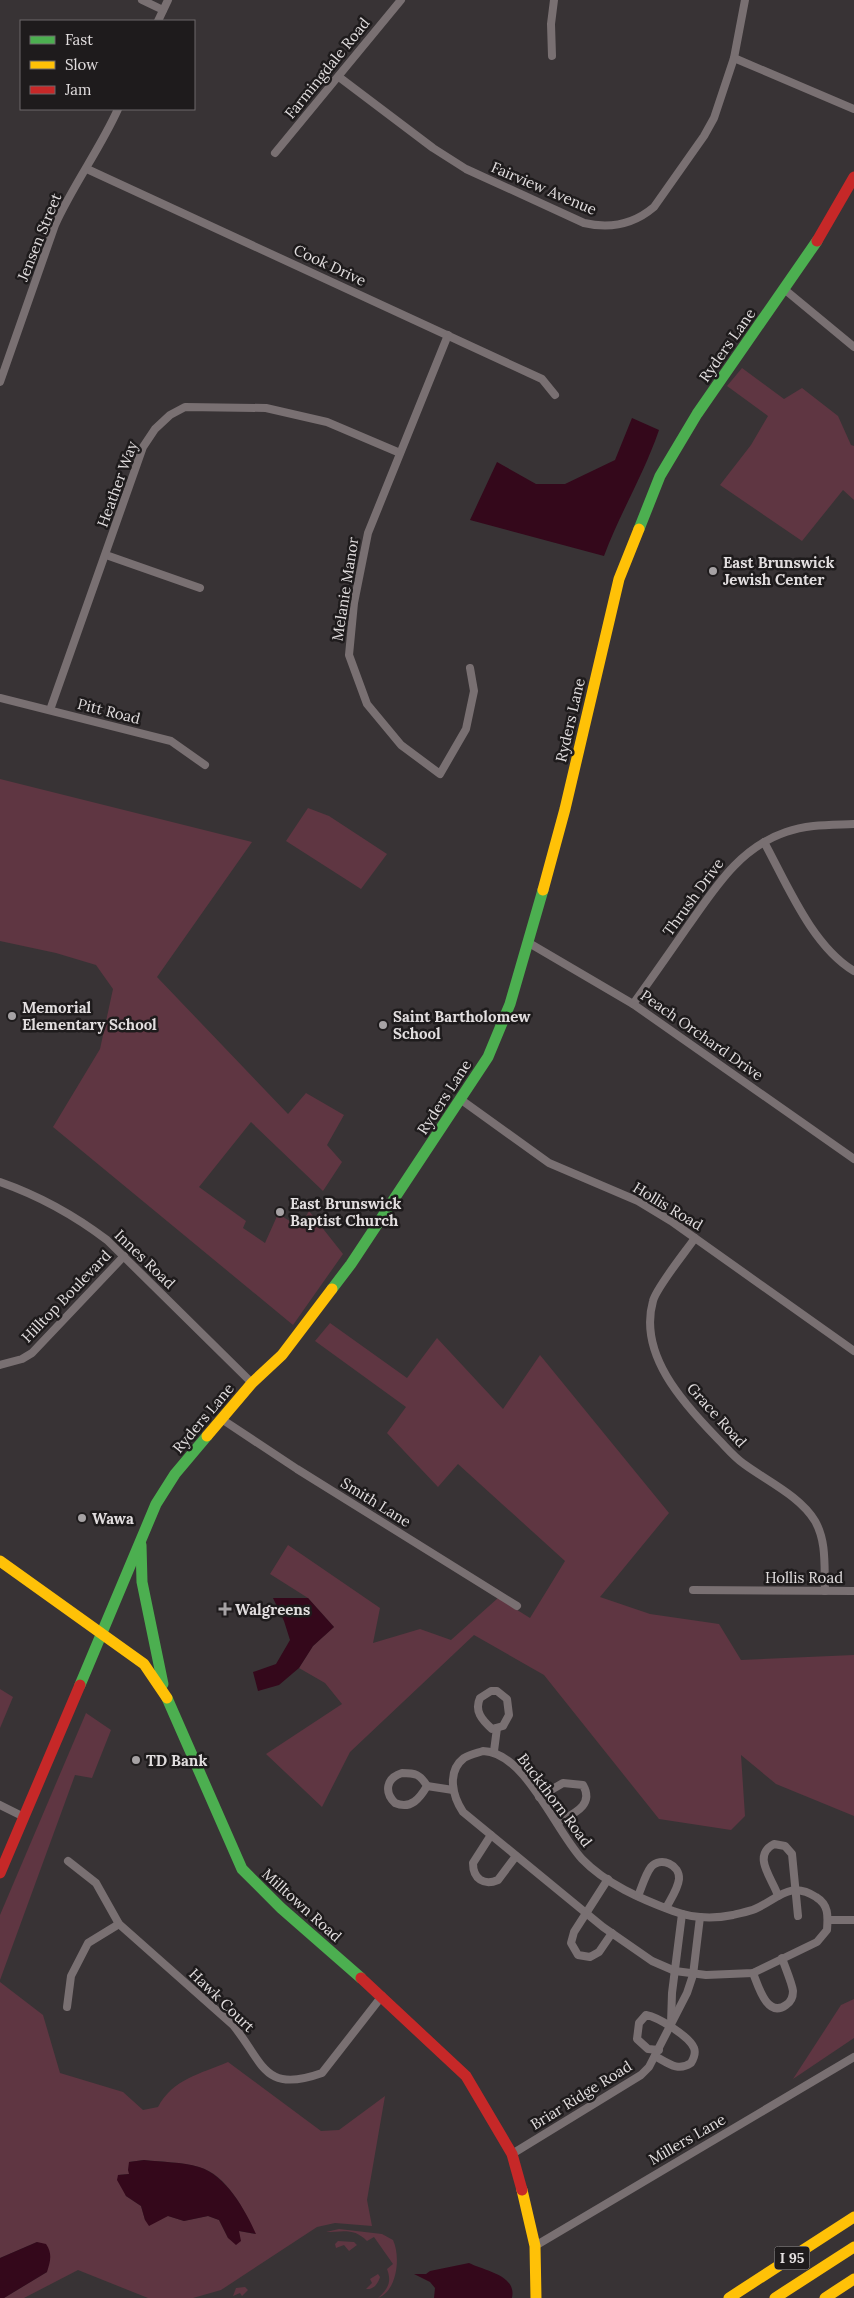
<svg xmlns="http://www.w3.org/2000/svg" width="854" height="2298" font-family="Lora,serif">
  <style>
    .green { fill: #5f3642; fill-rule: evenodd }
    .water { fill: #34081b }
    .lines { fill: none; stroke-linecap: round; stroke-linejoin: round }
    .street { stroke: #797072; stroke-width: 8 }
    .fast { stroke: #4caf50; stroke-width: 11 }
    .slow { stroke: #ffc107; stroke-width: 11 }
    .jam { stroke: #c62828; stroke-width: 11 }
    .poi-dot { fill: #a6a2a4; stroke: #1e1b1c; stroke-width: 2 }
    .labels { text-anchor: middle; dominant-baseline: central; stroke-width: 5; stroke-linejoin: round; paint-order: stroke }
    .shield { fill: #1e1b1c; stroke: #a7a4a4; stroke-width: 1 }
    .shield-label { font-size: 14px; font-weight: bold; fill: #e2dedf }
    .street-label { font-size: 15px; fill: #e2dedf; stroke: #1e1b1c }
    .poi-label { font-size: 15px; font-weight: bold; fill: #e2dedf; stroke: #1e1b1c; text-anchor: start }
  </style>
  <rect width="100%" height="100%" fill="#383335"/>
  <g class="green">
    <path d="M742,368L784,399L802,388L838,416L851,445L854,446V500L843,490L802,541L720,485L751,445L768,416L727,386Z"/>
    <path d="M0,779L252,842L157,977L288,1114L306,1093L344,1115L327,1145L342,1162L323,1191L251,1122L199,1187L246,1221L243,1228L265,1243L278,1214L300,1227L309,1211L343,1254L293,1325L53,1127L100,1049L113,989L96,965L56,953L0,941Z"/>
    <path d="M308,808L329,816L387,854L361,889L286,841Z"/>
    <path d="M330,1323L407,1378L437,1338L503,1409L540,1355L669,1513L600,1597L650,1614L719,1624L741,1660L854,1655V1816L776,1784L741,1755L745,1816L731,1830L659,1819L544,1675L474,1635L350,1752L322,1807L266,1754L342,1704L325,1683L299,1668L313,1646L334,1627L308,1598L270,1574L288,1545L380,1608L373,1643L420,1629L451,1640L498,1598L530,1618L565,1561L458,1464L438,1487L387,1433L406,1407L315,1341Z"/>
    <path d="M0,1689L13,1697L0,1728Z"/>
    <path d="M86,1713L111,1730L92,1778L75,1775L0,1980V1915Z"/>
    <path d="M0,1982L43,2015L60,2073L123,2092L143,2110L158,2107C173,2079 200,2074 228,2062L321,2131L339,2130L385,2096L367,2200L372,2226L335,2223L317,2227L221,2290L193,2298H148L78,2270L24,2298H4L47,2272L37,2242L0,2258ZM144,2160C162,2162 181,2162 199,2167C226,2174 245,2210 255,2234L239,2231L228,2238L219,2220L208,2216L184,2221L168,2216L145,2220L141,2206L126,2196L118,2175L130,2174L129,2162Z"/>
    <path d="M854,1999V2038L793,2079L841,2005Z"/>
    <path d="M339,2229L382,2234L393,2240C401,2257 397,2291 378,2298C388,2289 392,2282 387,2269L393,2264L374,2237L367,2241C354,2227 341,2232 326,2232Z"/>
    <path d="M338,2241L354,2242L357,2245L349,2251L344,2245L336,2248L335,2244Z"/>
    <path d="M378,2274L380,2277C378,2284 373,2290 366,2289L372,2283L370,2279Z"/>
    <path d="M245,2287L248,2290L242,2296L240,2293L233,2296L236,2288Z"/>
  </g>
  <g class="water">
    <path d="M632,418L659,430C644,474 620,513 604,556L470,520L497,462L536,484H565L615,460Z"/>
    <path d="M273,1598H308L334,1627L313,1646L299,1668L279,1685L258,1691L253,1672L276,1664L290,1640L284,1621Z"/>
    <path d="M144,2160C162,2162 182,2162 199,2167C226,2175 245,2210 256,2234L239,2231L241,2241L236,2245L228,2238L219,2220L208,2216L184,2221L168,2216L149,2226L145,2220L141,2206L126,2196L117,2180L118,2175L129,2174L128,2170L129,2162Z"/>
    <path d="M37,2242L46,2244C53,2254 50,2262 47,2272L4,2298H0V2258Z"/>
    <path d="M469,2263C485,2271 517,2275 512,2298H434L435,2288L430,2282L414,2274H426L430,2271Z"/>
  </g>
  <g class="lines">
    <g class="street">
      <path d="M142,0L163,10"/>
      <path d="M158,21L168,0"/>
      <path d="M552,56L551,24L554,0"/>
      <path d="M734,58L854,109"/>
      <path d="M339,77L433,148L466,169L584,223C610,229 634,224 654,207L704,136L714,118L734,58L745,0"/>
      <path d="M275,153L401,0"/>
      <path d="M87,169L542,379L555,395"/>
      <path d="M784,289L854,347"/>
      <path d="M448,335L368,533L354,603L349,655L367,704L401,745L440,774L466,729L474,691L470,668"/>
      <path d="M0,382L55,225C73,185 100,149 118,109"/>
      <path d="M106,555L200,588"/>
      <path d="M0,698L171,741L205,765"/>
      <path d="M50,710L143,447L155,429L170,415L185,407L266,408L327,422L400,453"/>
      <path d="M764,842C787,884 812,946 854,971"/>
      <path d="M529,943L633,1004L854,1159"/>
      <path d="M633,1004C652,978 670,952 688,926C715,888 739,848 786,832C808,824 831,825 854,824"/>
      <path d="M460,1099L549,1163L638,1201L671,1221L854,1351"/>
      <path d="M0,1182C40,1196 74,1215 107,1240L252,1383"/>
      <path d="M695,1238C686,1251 656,1288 653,1301C638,1354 683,1403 717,1438C726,1447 734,1457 744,1464C767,1481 800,1496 815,1521C827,1542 824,1567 825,1591"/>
      <path d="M0,1365L22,1359L32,1353L124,1256"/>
      <path d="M223,1420L297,1469L517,1606"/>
      <path d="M693,1590L854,1591"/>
      <path d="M491,1691H497L507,1699L509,1715L503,1726L492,1729C482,1720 474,1711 480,1698Z"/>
      <path d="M483,1751C525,1752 555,1830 582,1859C606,1884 641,1899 673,1911C692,1918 713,1919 733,1915C740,1913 748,1912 755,1909C778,1899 790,1880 816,1897C829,1905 828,1916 827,1930L817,1942L753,1973L706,1975L675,1971L652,1961L603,1927L463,1812C453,1797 446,1772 464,1758C470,1754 477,1753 483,1751Z"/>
      <path d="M494,1751L497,1728"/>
      <path d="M402,1773C415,1773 420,1774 427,1786C420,1798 411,1810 395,1803C384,1792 386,1778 402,1773Z"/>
      <path d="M427,1786L453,1790"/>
      <path d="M539,1797L563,1783L583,1785C595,1806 572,1814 557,1823"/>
      <path d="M0,1805L24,1817"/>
      <path d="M491,1835L473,1863C473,1879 484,1886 498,1880L516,1856"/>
      <path d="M68,1861L96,1883L119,1924L233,2025C264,2063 263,2094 322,2073L382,1996"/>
      <path d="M608,1879L574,1932L571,1943L578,1955L590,1957L599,1952L612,1933"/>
      <path d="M638,1896C642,1887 645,1875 651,1867C661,1856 680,1865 679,1879C678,1889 670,1900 666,1908"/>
      <path d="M778,1896C773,1879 751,1856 774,1844L785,1846L792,1854L798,1916"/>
      <path d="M828,1920H854"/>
      <path d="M753,1973C758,1985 767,2019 786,2005C791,2002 793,1997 793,1991C792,1983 785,1967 782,1958"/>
      <path d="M67,2007L71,1976L88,1943L119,1924"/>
      <path d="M671,2024L672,1993L682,1914"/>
      <path d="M655,2056C668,2063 678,2072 691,2063C694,2058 696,2053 694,2048C689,2036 658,2017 646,2015L639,2023L637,2039L648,2049L659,2050"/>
      <path d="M512,2154L641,2075L649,2067L687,1993L693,1975L700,1917"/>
      <path d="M535,2246L854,2057"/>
    </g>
    <g class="fast">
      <path d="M639,529L660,476L697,414L817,241"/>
      <path d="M332,1289L351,1264L488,1057L510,1004L543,890"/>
      <path d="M141,1545L142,1582L163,1684"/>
      <path d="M80,1685L156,1504L175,1474L207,1436"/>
      <path d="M167,1698L242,1869L281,1908L361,1978"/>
    </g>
    <g class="slow">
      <path d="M543,890L565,809L619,579L639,529"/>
      <path d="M207,1436L252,1383L282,1355L332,1289"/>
      <path d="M0,1561L144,1664L167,1698"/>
      <path d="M522,2190L535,2246L536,2298"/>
      <path d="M729,2298L854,2217"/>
      <path d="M775,2298L854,2247"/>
      <path d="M825,2298L854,2279"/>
    </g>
    <g class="jam">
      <path d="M817,241L854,177"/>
      <path d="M0,1873L80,1685"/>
      <path d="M361,1978L466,2076L512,2154L522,2190"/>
    </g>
  </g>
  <g class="poi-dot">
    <circle cx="713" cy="571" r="5"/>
    <circle cx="12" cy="1016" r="5"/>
    <circle cx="383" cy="1025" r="5"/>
    <circle cx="280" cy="1212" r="5"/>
    <circle cx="82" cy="1518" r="5"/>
    <path d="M222.5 1601.5h5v5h5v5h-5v5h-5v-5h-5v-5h5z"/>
    <circle cx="136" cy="1760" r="5"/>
  </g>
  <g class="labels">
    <rect class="shield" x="774.5" y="2246.5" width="35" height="23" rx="4"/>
    <g class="shield-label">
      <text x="792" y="2258">I 95</text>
    </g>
    <g class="street-label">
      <text transform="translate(327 68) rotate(-51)">Farmingdale Road</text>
      <text transform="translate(544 188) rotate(23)">Fairview Avenue</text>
      <text transform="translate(39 237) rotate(-68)">Jensen Street</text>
      <text transform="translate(330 265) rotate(25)">Cook Drive</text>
      <text transform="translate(727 345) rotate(-55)">Ryders Lane</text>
      <text transform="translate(117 484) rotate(-70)">Heather Way</text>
      <text transform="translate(345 589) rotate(-81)">Melanie Manor</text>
      <text transform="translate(109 711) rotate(14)">Pitt Road</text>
      <text transform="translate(570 720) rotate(-77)">Ryders Lane</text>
      <text transform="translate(693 897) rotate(-54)">Thrush Drive</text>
      <text transform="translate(702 1035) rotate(35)">Peach Orchard Drive</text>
      <text transform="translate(444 1097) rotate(-57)">Ryders Lane</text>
      <text transform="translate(668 1206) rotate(31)">Hollis Road</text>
      <text transform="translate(145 1259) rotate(44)">Innes Road</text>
      <text transform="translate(66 1296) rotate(-46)">Hilltop Boulevard</text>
      <text transform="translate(717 1415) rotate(48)">Grace Road</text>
      <text transform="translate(203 1418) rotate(-50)">Ryders Lane</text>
      <text transform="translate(376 1502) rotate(32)">Smith Lane</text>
      <text x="804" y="1577">Hollis Road</text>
      <text transform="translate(555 1800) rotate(53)">Buckthorn Road</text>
      <text transform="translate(302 1905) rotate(42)">Milltown Road</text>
      <text transform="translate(222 2000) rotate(44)">Hawk Court</text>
      <text transform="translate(581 2095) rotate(-32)">Briar Ridge Road</text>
      <text transform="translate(687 2139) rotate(-30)">Millers Lane</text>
    </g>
    <g class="poi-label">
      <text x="723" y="562">East Brunswick<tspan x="723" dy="17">Jewish Center</tspan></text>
      <text x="22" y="1007">Memorial<tspan x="22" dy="17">Elementary School</tspan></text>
      <text x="393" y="1016">Saint Bartholomew<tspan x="393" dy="17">School</tspan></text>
      <text x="290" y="1203">East Brunswick<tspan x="290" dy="17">Baptist Church</tspan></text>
      <text x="92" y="1518">Wawa</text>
      <text x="235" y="1609">Walgreens</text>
      <text x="146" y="1760">TD Bank</text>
    </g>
  </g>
  <rect x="20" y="20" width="175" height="90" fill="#1e1b1c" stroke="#6c696a"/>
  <rect x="30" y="36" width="25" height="8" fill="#4caf50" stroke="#6c696a"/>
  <text x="65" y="45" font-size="15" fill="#e2dedf">Fast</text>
  <rect x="30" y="61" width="25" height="8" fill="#ffc107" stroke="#6c696a"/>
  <text x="65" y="70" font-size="15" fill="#e2dedf">Slow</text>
  <rect x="30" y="86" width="25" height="8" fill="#c62828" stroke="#6c696a"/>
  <text x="65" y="95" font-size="15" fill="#e2dedf">Jam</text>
</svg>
